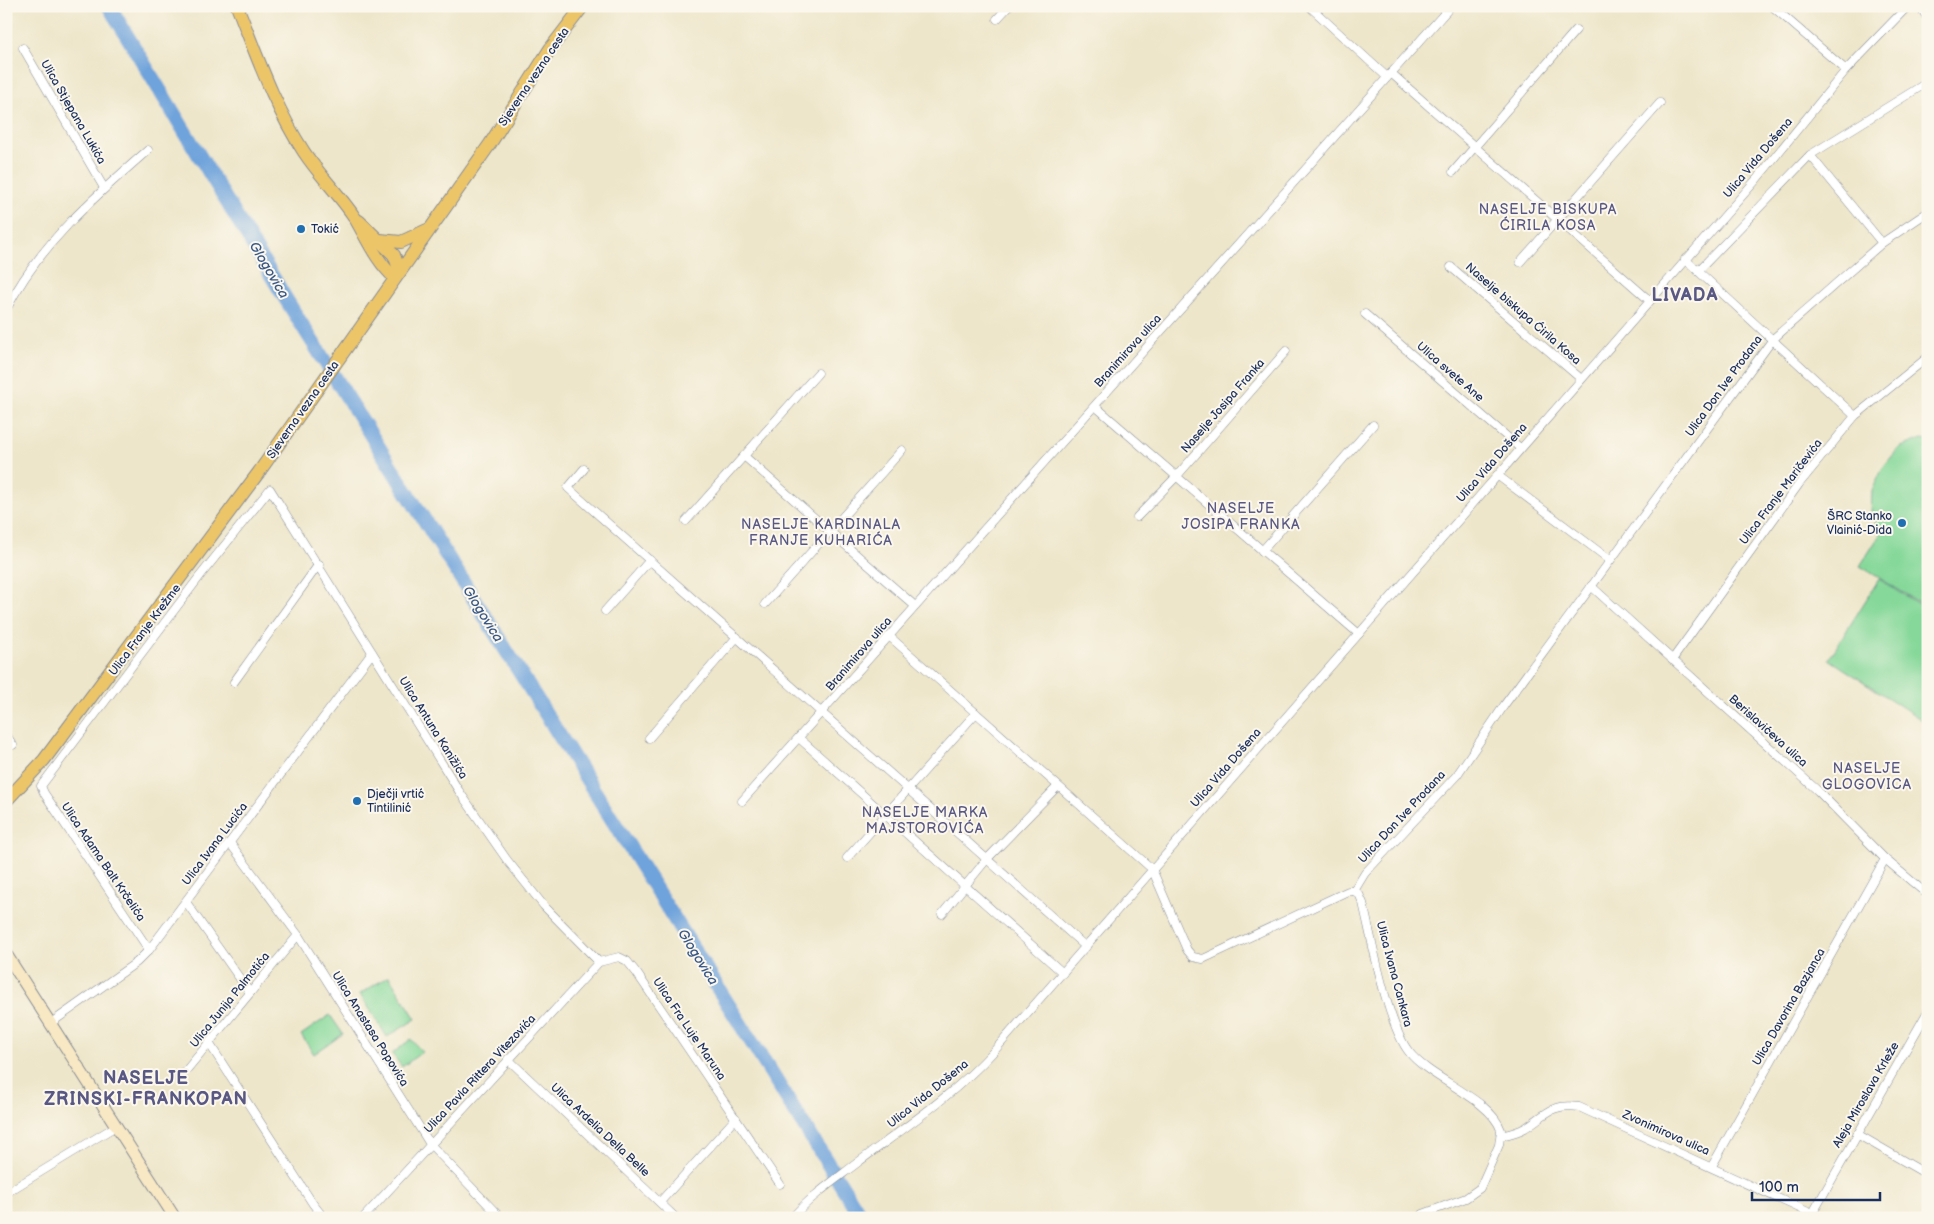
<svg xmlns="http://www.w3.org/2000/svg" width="1934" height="1224" font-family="'Balsamiq Sans',sans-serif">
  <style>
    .green { fill: #85d899; stroke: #50847c }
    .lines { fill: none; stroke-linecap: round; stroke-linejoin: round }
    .river { stroke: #6ea3db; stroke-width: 15 }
    .street-casing { stroke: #848a94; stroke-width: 9 }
    .secondary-casing { stroke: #848a94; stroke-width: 13 }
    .primary-casing { stroke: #848a94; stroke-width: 14 }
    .street { stroke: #fff; stroke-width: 8 }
    .secondary { stroke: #f8e8c3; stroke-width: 11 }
    .primary { stroke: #edc569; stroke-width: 12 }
    .poi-dot { fill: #1f6fb2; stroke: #fbf7ec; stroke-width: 2 }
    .labels { text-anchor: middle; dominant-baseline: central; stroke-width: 4; stroke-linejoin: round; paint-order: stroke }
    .street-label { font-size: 12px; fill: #1b2f5e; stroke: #fbf7ec }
    .poi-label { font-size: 12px; fill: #1b2f5e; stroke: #fbf7ec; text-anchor: start }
    .neighbourhood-label { font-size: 14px; letter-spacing: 1px; fill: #595884; stroke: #fbf7ec }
    .water-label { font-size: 14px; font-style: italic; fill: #38588a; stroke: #fbf7ec }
    .district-label { font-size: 18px; font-weight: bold; letter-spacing: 1px; fill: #595884; stroke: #fbf7ec }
  </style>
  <rect width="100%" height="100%" fill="#fbf7ec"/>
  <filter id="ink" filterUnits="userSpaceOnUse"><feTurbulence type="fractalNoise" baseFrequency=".02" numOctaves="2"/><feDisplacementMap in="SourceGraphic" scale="10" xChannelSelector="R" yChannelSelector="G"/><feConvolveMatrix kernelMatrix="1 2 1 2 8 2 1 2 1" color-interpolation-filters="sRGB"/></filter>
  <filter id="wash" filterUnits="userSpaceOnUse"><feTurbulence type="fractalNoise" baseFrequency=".0096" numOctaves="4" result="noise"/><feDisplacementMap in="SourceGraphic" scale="20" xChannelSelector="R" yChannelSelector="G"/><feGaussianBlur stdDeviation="1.12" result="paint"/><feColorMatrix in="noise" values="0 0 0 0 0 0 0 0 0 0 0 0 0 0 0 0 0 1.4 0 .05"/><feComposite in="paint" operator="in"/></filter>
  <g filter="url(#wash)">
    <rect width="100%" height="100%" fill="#eee6ca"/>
    <g class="green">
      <path d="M1922,439L1928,440V608L1860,566L1881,533L1871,513L1872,490L1884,466L1899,448Z"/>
      <path d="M1879,579L1928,610V724L1829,659Z"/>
      <path d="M389,976L416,1019L387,1037L360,994Z"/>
      <path d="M330,1015L343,1034L314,1054L301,1035Z"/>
      <path d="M411,1039L422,1052L402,1067L392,1054Z"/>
    </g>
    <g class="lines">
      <path class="river" d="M109,6L287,301L862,1218"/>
    </g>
  </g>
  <g filter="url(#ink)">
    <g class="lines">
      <g class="street-casing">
        <g id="street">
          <path d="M1309,6L1387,77"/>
          <path d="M1772,6L1846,70"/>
          <path d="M1920,6L1928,19"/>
          <path d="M997,19L1009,6"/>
          <path d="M23,48L104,188"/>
          <path d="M1391,73L1649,300"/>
          <path d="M1810,155L1882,243"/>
          <path d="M1453,172L1576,30"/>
          <path d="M1685,259L1855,416"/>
          <path d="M1520,262L1660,103"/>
          <path d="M1451,267L1580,378"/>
          <path d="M1698,271L1810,155L1928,82"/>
          <path d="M6,310C38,246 94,197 148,150"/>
          <path d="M1365,314L1520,448"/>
          <path d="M1095,406L1359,634"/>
          <path d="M744,456L915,606"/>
          <path d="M584,469L568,488L1086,947"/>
          <path d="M1497,475L1610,560"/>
          <path d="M1137,517L1176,477L1286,351"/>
          <path d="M686,521L818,373"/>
          <path d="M1262,551L1373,425"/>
          <path d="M1591,586L1818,791L1885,859L1928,895"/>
          <path d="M765,604L902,450"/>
          <path d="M605,611L650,560"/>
          <path d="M889,636L1152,869L1187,950L1193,957L1203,959L1348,891H1354"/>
          <path d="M1672,660L1799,484L1855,416L1928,357"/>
          <path d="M234,682L319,564"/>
          <path d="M6,735L13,745"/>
          <path d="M649,738L737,637"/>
          <path d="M800,739L1063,973"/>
          <path d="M742,801L1451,6"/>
          <path d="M230,843L298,935L430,1144L501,1218"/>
          <path d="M847,858L976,713"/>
          <path d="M1354,891L1365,873L1457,775L1505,704L1773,339L1882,243L1928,212"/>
          <path d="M1354,891L1359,894L1363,903C1372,940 1387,1024 1409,1052C1431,1080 1490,1098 1501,1130L1499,1145L1480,1188L1466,1198L1423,1214L1420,1218"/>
          <path d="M186,902L250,993"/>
          <path d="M942,914L987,859L1058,786"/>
          <path d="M149,950L44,793L41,786L200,576L270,489L459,791L507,860L544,906L599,962"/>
          <path d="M51,1023L137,962L149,950L372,653"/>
          <path d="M209,1043L313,1204L324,1218"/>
          <path d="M508,1059L676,1218"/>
          <path d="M179,1079L298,935"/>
          <path d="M1857,1134L1928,1175"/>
          <path d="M1501,1136C1509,1134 1518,1132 1525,1128C1546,1115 1551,1103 1579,1107L1821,1218"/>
          <path d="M1712,1166L1885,859"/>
          <path d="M6,1193L116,1126"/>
          <path d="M660,1202L736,1118"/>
          <path d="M363,1218L599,962L619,957L627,961L636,972L780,1184"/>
          <path d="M792,1218C811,1196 835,1180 857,1163C904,1128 954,1095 994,1051L1756,180L1846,70L1908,6"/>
          <path d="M1810,1218L1928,1011"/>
        </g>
      </g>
      <g class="secondary-casing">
        <path id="secondary" d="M6,954L175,1218"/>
      </g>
      <g class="primary-casing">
        <g id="primary">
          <path d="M237,6C257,56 274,106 304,152C319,175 340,195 355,218C367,239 377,262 395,278"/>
          <path d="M359,221L394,255L400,271"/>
          <path d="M380,240L401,242L427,230"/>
          <path d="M6,801L44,760L259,472L490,144L550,49L583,6"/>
        </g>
      </g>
      <use href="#street" class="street"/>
      <use href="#secondary" class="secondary"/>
      <use href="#primary" class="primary"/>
    </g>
  </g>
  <g class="poi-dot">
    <circle cx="301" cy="229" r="5"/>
    <circle cx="1902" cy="523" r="5"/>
    <circle cx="357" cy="801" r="5"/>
  </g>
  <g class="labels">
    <g class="street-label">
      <text transform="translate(534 77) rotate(-56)">Sjeverna vezna cesta</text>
      <text transform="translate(73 112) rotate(60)">Ulica Stjepana Lukića</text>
      <text transform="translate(1758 158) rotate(-50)">Ulica Vida Došena</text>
      <text transform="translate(1523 314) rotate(41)">Naselje biskupa Ćirila Kosa</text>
      <text transform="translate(1128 351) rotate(-48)">Branimirova ulica</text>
      <text transform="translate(1450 372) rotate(41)">Ulica svete Ane</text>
      <text transform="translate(1724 386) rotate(-54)">Ulica Don Ive Prodana</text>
      <text transform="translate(1223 406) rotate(-49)">Naselje Josipa Franka</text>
      <text transform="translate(303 410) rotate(-55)">Sjeverna vezna cesta</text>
      <text transform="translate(1492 463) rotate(-49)">Ulica Vida Došena</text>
      <text transform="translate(1781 492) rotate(-53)">Ulica Franje Maričevića</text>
      <text transform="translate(145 630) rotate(-53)">Ulica Franje Krežme</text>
      <text transform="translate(859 654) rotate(-49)">Branimirova ulica</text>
      <text transform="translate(433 728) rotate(58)">Ulica Antuna Kanižića</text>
      <text transform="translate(1768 731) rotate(42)">Berislavićeva ulica</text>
      <text transform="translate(1226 768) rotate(-49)">Ulica Vida Došena</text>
      <text transform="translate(1402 817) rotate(-47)">Ulica Don Ive Prodana</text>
      <text transform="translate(215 844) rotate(-53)">Ulica Ivana Lucića</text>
      <text transform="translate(103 862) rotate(56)">Ulica Adama Balt Krčelića</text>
      <text transform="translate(1394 974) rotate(75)">Ulica Ivana Cankara</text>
      <text transform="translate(230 1000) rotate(-51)">Ulica Junija Palmotića</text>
      <text transform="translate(1789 1007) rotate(-60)">Ulica Davorina Bazjanca</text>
      <text transform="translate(370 1029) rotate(58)">Ulica Anastasa Popovića</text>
      <text transform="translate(689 1029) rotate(56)">Ulica Fra Luje Maruna</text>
      <text transform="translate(480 1074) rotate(-47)">Ulica Pavla Rittera Vitezovića</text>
      <text transform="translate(928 1094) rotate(-39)">Ulica Vida Došena</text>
      <text transform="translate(1866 1095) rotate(-60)">Aleja Miroslava Krleže</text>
      <text transform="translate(600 1130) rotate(43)">Ulica Ardelia Della Belle</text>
      <text transform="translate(1666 1133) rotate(24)">Zvonimirova ulica</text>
    </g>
    <g class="poi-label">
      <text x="311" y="229">Tokić</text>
      <text x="1892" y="516" text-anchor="end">ŠRC Stanko<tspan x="1892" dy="14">Vlainić-Dida</tspan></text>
      <text x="367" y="794">Dječji vrtić<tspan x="367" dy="14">Tintilinić</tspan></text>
    </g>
    <g class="neighbourhood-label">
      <text x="1548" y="209">NASELJE BISKUPA<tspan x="1548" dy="16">ĆIRILA KOSA</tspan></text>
      <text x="1241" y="508">NASELJE<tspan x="1241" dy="16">JOSIPA FRANKA</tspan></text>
      <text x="821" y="524">NASELJE KARDINALA<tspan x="821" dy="16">FRANJE KUHARIĆA</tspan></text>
      <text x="1867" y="768">NASELJE<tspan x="1867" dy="16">GLOGOVICA</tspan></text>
      <text x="925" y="812">NASELJE MARKA<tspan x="925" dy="16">MAJSTOROVIĆA</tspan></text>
    </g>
    <g class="water-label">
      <text transform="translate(269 270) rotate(59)">Glogovica</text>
      <text transform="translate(483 614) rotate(58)">Glogovica</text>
      <text transform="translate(698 957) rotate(58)">Glogovica</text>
    </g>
    <g class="district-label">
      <text x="1685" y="295">LIVADA</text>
      <text x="146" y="1078">NASELJE<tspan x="146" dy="21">ZRINSKI-FRANKOPAN</tspan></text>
    </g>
  </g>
  <rect width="1934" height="1224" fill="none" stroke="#fbf7ec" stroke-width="25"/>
  <path d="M1752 1192v8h128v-8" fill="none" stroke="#1b2f5e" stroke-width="2.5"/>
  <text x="1759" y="1192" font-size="15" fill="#1b2f5e" stroke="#fbf7ec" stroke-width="4" paint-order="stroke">100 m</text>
</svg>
